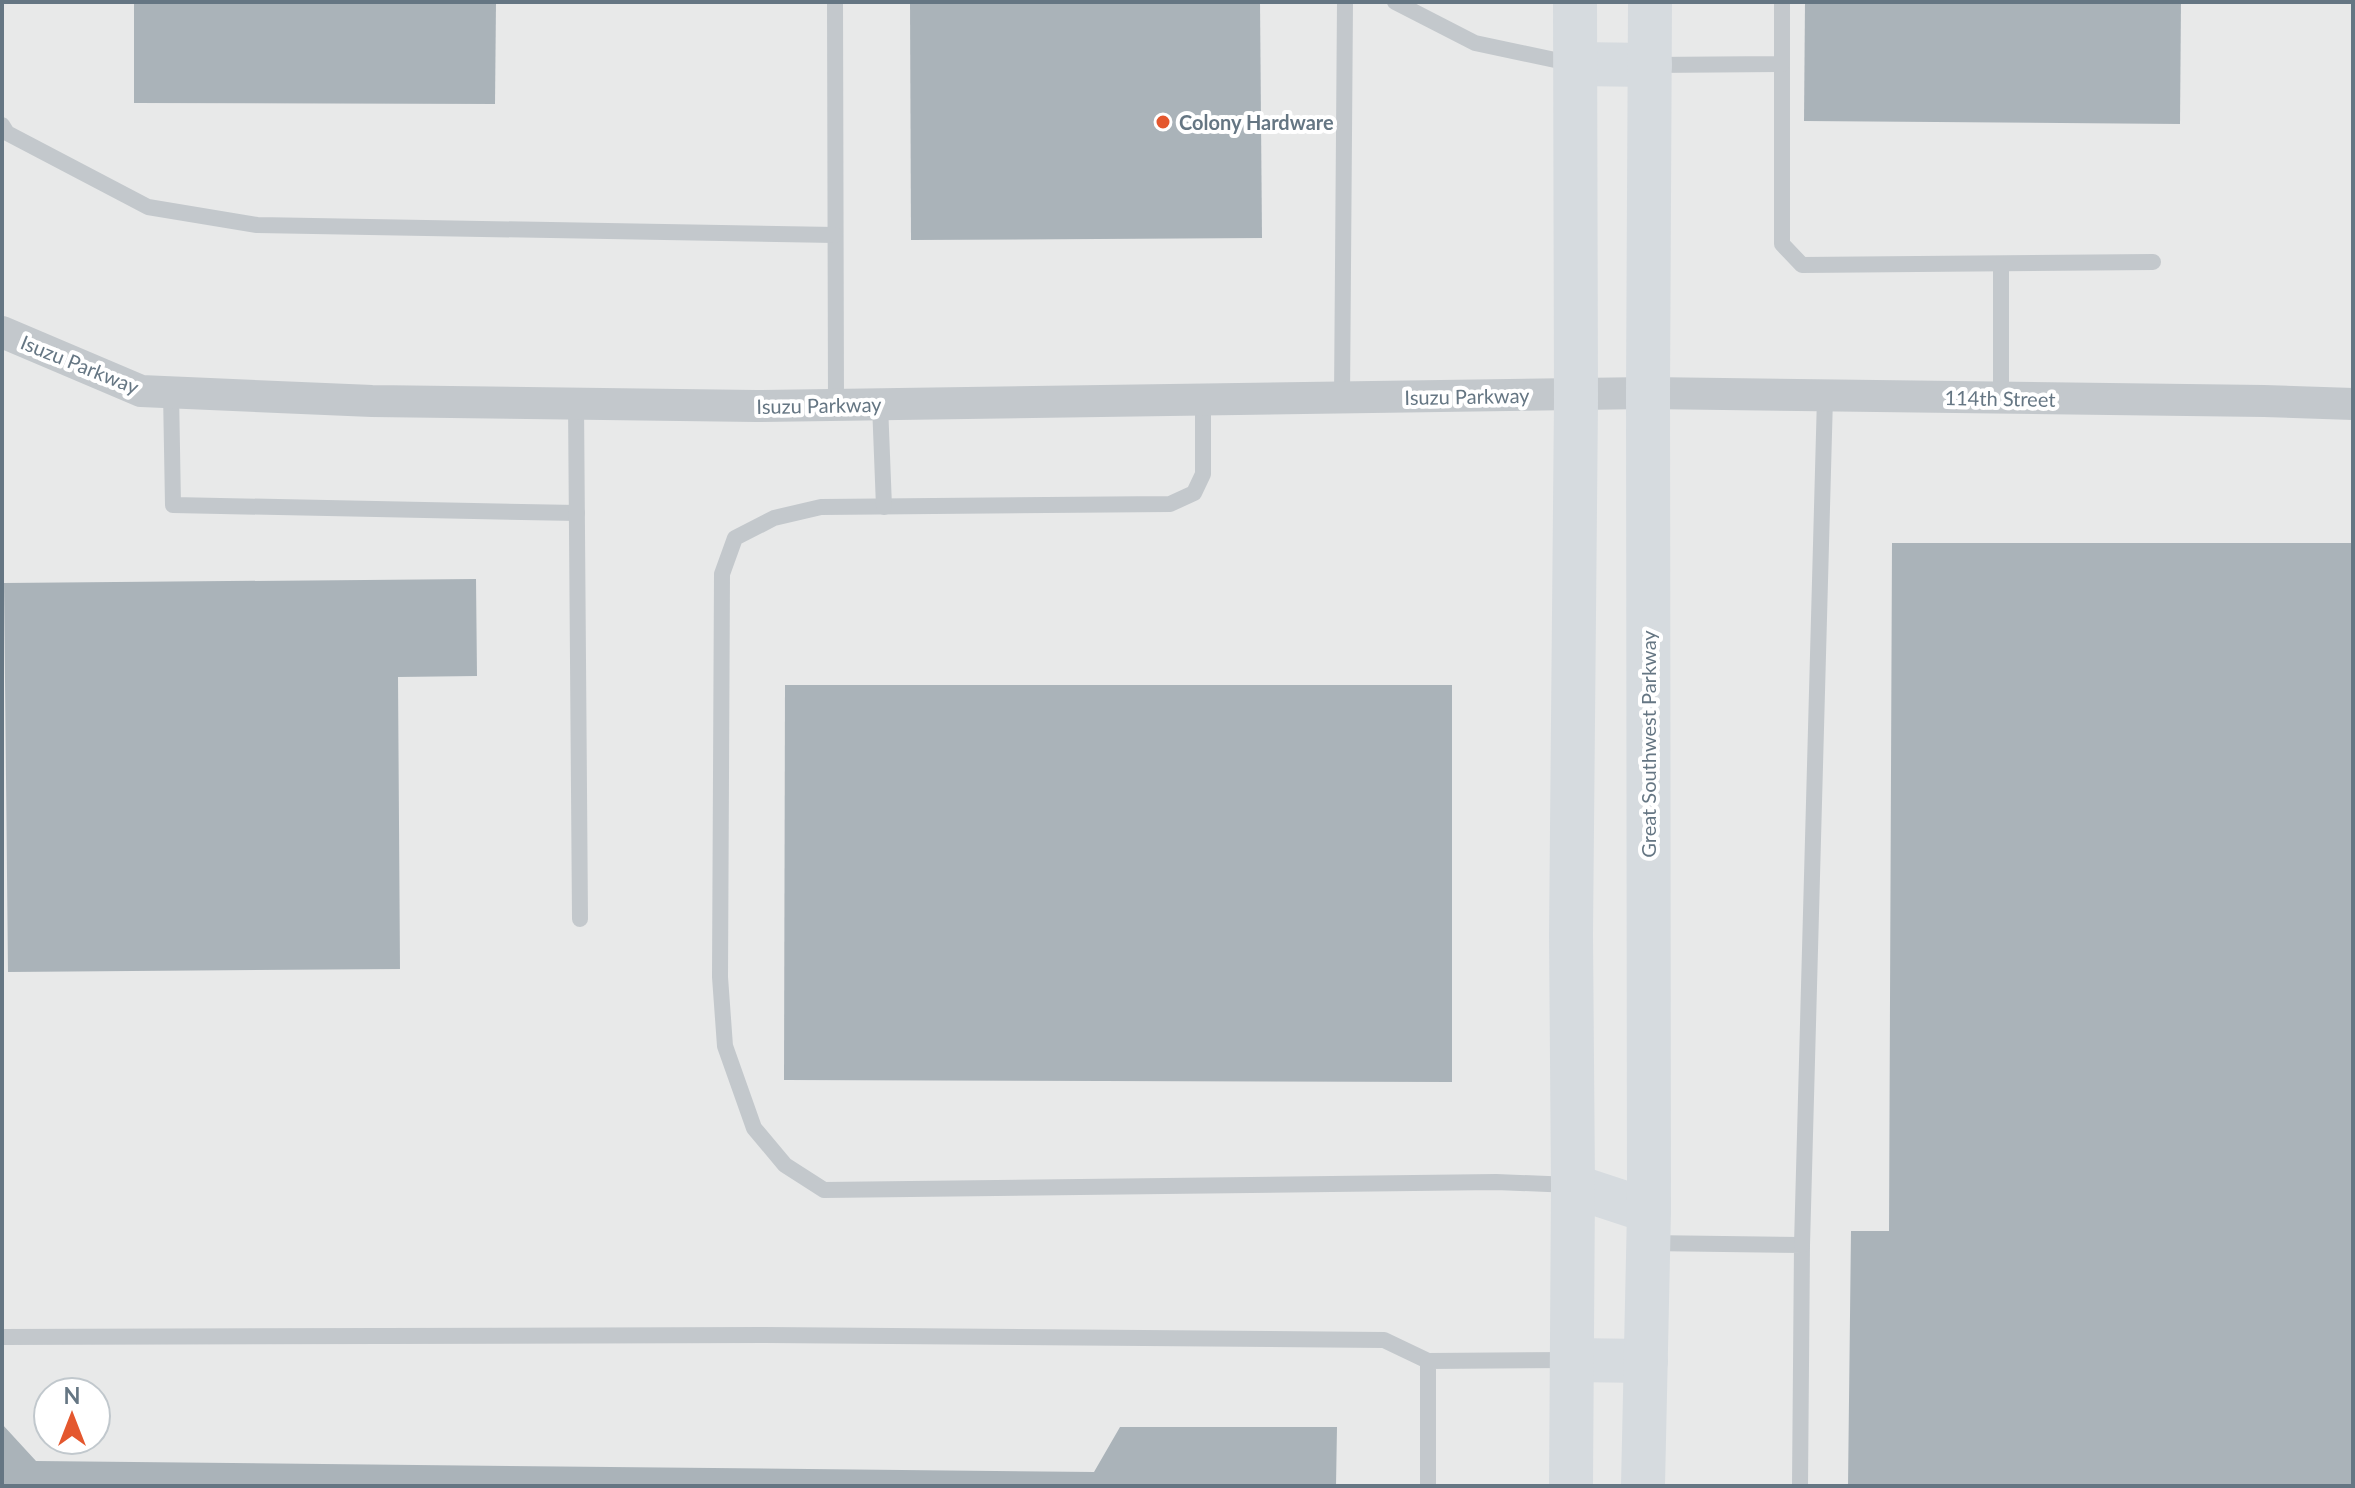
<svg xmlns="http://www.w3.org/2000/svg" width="2355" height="1488" font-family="Lato,sans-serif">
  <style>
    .built { fill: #e8e9e9; fill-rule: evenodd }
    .building { fill: #aab3b9 }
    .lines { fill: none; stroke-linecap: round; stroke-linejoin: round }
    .lane { stroke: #c3c8cc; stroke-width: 16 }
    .street { stroke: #c3c8cc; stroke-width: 32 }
    .secondary { stroke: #d6dbdf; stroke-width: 44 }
    .poi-dot { fill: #e4572e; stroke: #fff; stroke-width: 3 }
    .labels { text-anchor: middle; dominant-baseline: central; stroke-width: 8; stroke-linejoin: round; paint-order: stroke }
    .poi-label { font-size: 20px; font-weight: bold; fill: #657683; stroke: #fff; text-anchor: start }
    .street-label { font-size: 20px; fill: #657683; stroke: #fff }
  </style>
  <rect width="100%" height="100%" fill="#fafaf8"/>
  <path class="built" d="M2,2H2353V1486H2ZM48,1392H96V1440H48Z"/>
  <g class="building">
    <path d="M134,2H496L495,104L134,103Z"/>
    <path d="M910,2H1260L1262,238L911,240Z"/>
    <path d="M1805,2H2181L2180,124L1804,121Z"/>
    <path d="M1892,543H2353V1486H1848L1851,1231H1889Z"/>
    <path d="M476,579L477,676L398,677L400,969L8,972L4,583Z"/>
    <path d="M785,685H1452V1082L784,1080Z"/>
    <path d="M2,1424L36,1461L1094,1472L1120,1427H1337L1336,1486H2Z"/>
  </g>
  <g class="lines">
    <g class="lane">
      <path d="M835,2L836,405"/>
      <path d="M1395,2L1475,43L1574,64"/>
      <path d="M1782,64V244L1802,265L2153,262"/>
      <path d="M1651,65L1782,64V2"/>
      <path d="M2,125L7,133L148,207L257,225L835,235"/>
      <path d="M171,392L173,505L577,513"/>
      <path d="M1342,398L1345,2"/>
      <path d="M2001,398V264"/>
      <path d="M1203,400V474L1194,493L1170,504L821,507L774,518L735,538L722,574L720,977L725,1046L754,1128L785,1165L824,1190L1496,1182L1572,1185"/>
      <path d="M576,403L580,919"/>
      <path d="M880,404L884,507"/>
      <path d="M1648,1243L1802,1245L1800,1486"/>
      <path d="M1802,1245L1825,397"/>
      <path d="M2,1337L766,1335L1384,1340L1428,1361"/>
      <path d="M1428,1486V1361L1570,1360"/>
    </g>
    <path class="street" d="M2,332L141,391L372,401L756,406L1648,393L2264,401L2353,404"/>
    <g class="secondary">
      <path d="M1576,64L1650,65"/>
      <path d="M1573,1186L1649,1211"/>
      <path d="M1572,1360L1646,1361"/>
      <path d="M1571,1486L1573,1186L1571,935L1576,401L1575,2"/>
      <path d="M1643,1486L1649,1211L1648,393L1650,2"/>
    </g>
  </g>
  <circle class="poi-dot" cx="1163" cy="122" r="8"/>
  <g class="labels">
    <g class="poi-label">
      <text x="1179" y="122">Colony Hardware</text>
    </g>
    <g class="street-label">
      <text transform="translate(80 364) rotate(22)">Isuzu Parkway</text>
      <text transform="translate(1467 396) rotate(-1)">Isuzu Parkway</text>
      <text transform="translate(2000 398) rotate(1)">114th Street</text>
      <text transform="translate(819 405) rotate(-1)">Isuzu Parkway</text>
      <text transform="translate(1648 744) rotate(-90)">Great Southwest Parkway</text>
    </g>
  </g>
  <rect width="2355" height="1488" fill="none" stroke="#657683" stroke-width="8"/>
  <g transform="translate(72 1416)"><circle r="38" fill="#ffffff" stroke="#c1c8cd" stroke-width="2"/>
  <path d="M0-6L14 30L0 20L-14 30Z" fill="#e4572e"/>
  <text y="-12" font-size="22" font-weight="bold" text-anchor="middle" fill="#657683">N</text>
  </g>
</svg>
